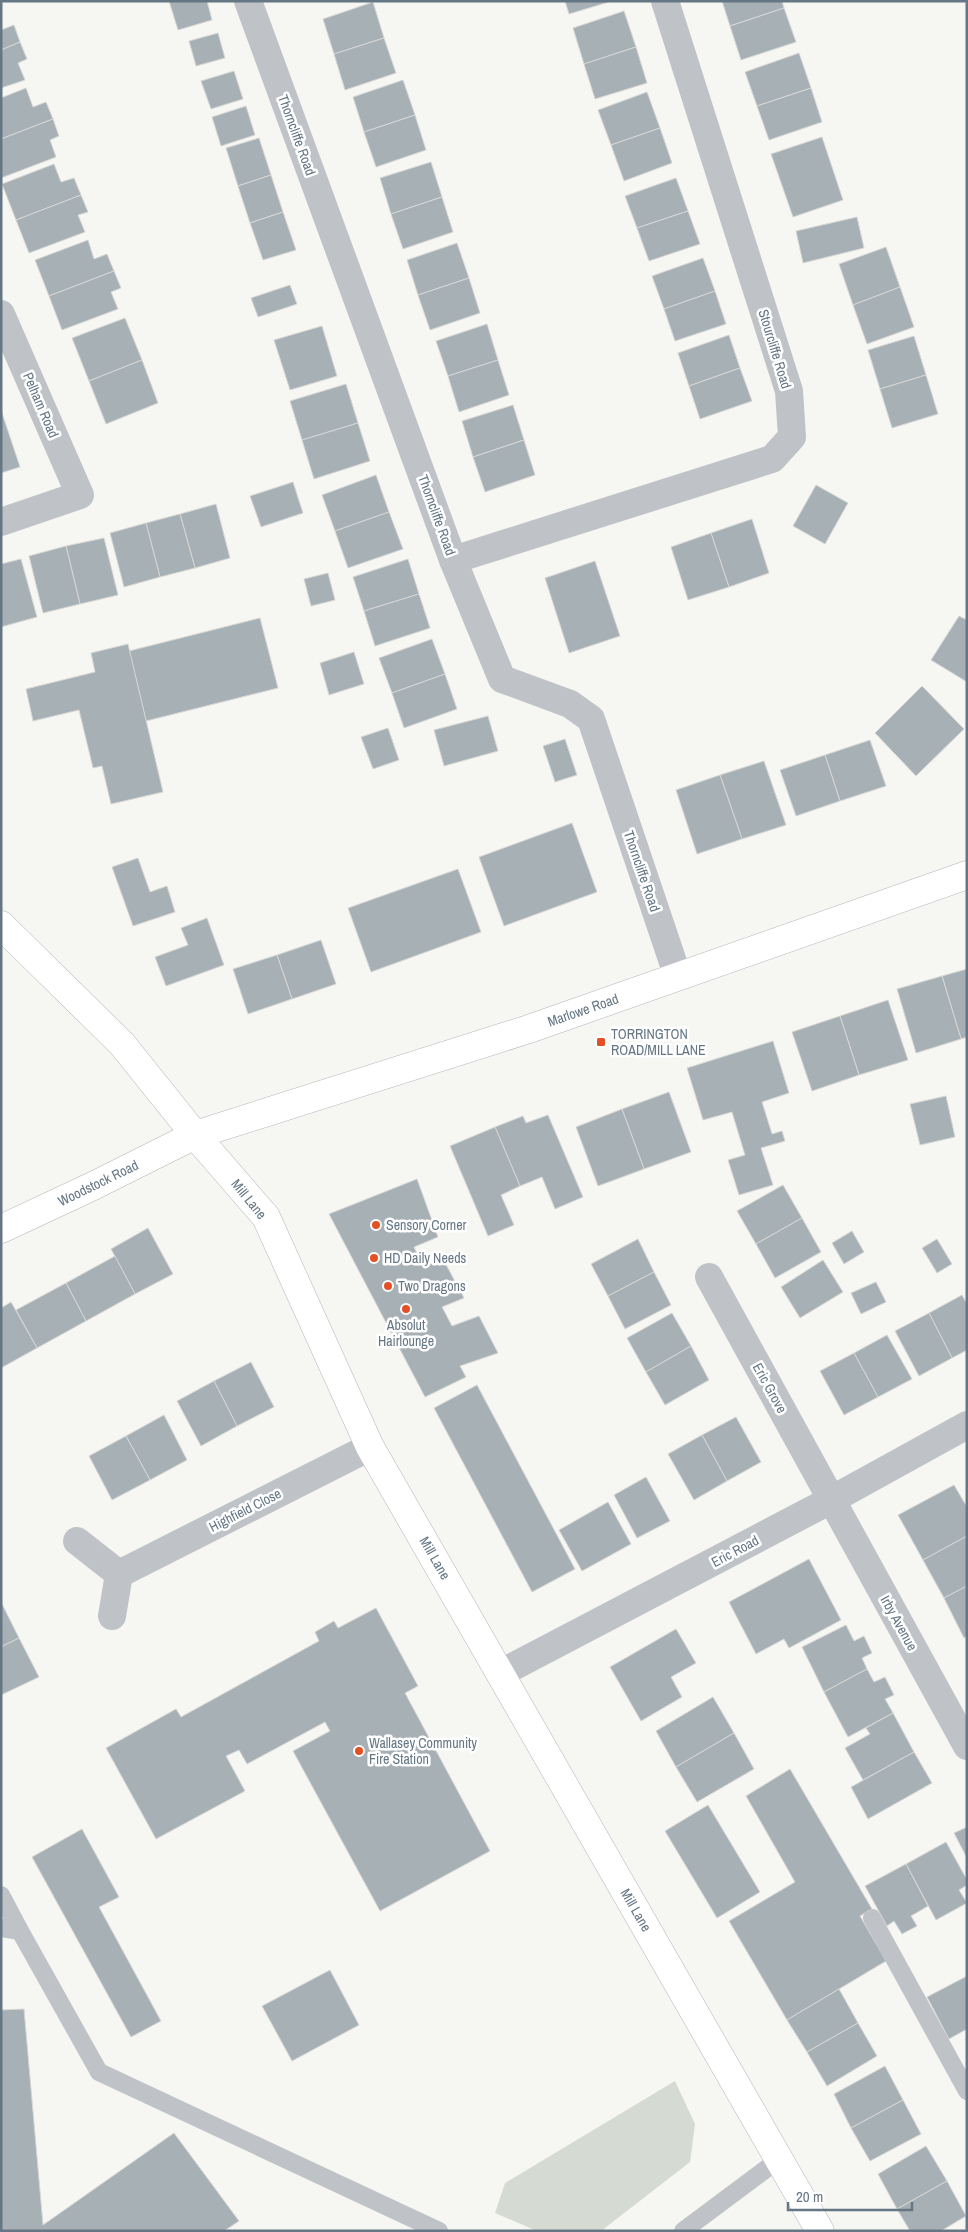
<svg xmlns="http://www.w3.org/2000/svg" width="968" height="2232" font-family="'Archivo Narrow',sans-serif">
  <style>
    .green { fill: #d5dbd2 }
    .building { fill: #a7b0b5; stroke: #d7d7d5 }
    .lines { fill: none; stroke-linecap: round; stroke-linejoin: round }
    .secondary-casing { stroke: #b1b7bb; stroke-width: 29 }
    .primary-casing { stroke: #b2b7bb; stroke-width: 29 }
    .lane { stroke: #bfc3c7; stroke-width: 18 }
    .street { stroke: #bfc3c7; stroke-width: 28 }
    .secondary { stroke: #fff; stroke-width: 28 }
    .primary { stroke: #fff; stroke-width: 28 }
    .poi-dot { fill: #e35025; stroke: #fff; stroke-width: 2 }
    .labels { text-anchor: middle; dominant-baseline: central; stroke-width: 5; stroke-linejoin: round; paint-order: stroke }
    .street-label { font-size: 14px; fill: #657684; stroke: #fff }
    .poi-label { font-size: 14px; fill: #657684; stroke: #fff; text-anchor: start }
  </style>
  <rect width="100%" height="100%" fill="#f6f6f2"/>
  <path class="green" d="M675,2081L695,2124L690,2162L601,2231H537L495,2213L505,2183Z"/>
  <g class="building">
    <path d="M169,1H207L212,20L178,30Z"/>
    <path d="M565,1H612L569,14Z"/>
    <path d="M722,1H782L784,8L730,26Z"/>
    <path d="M373,2L384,38L334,54L323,19Z"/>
    <path d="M784,8L796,42L741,60L730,26Z"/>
    <path d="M624,11L636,47L584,64L573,28Z"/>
    <path d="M14,25L20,42L1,50V30Z"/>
    <path d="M218,33L225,58L196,66L189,41Z"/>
    <path d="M384,38L396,73L345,90L334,54Z"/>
    <path d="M20,42L27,59L18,63L25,80L1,88V50Z"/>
    <path d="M636,47L647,83L595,99L584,64Z"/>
    <path d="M799,53L811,88L757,106L745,72Z"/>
    <path d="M234,71L243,99L211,109L201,81Z"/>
    <path d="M403,80L415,115L364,132L353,97Z"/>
    <path d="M26,88L33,107L46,102L53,119L1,139V98Z"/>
    <path d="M811,88L822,122L769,140L757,106Z"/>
    <path d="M647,92L660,128L611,145L598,110Z"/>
    <path d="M246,106L255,135L221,146L212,117Z"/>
    <path d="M415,115L426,150L376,167L364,132Z"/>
    <path d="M53,119L59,136L50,140L56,157L1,178V139Z"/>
    <path d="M660,128L672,163L624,181L611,145Z"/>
    <path d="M822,137L843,200L793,217L771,154Z"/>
    <path d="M259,138L271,175L238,186L226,148Z"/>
    <path d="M431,162L442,197L391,214L380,178Z"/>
    <path d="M54,164L61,182L74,178L81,195L16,220L2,184Z"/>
    <path d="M271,175L283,212L250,223L238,186Z"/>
    <path d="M676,178L688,211L637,228L625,196Z"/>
    <path d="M81,195L88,212L78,215L85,232L29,253L16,220Z"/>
    <path d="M442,197L453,232L403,249L391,214Z"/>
    <path d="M688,211L700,244L649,261L637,228Z"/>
    <path d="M283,212L296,250L263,260L250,223Z"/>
    <path d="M857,217L864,248L803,263L796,231Z"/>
    <path d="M88,240L94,259L107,254L114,271L49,296L35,260Z"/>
    <path d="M457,243L469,278L418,295L407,260Z"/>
    <path d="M886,247L900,287L853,305L839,264Z"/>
    <path d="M703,258L715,291L664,309L652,276Z"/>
    <path d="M114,271L121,288L111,292L118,309L62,330L49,296Z"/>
    <path d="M469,278L480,313L430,330L418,295Z"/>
    <path d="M290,285L297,304L258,317L251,298Z"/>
    <path d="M900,287L914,327L867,344L853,305Z"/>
    <path d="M715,291L726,324L675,341L664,309Z"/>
    <path d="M125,318L142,360L89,381L72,338Z"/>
    <path d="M487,324L498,360L448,376L436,341Z"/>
    <path d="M322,326L337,376L290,390L274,340Z"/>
    <path d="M729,335L740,368L689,386L678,353Z"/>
    <path d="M914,336L926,375L880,389L868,350Z"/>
    <path d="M142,360L158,403L106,424L89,381Z"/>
    <path d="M498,360L509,395L459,412L448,376Z"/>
    <path d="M740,368L752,401L700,419L689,386Z"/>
    <path d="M926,375L938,414L892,428L880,389Z"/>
    <path d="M346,384L358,423L302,440L290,401Z"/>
    <path d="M513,405L524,440L473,457L462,421Z"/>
    <path d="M1,410L20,467L1,473Z"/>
    <path d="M358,423L370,461L314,479L302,440Z"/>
    <path d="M524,440L535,475L485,492L473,457Z"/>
    <path d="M376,475L389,512L335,531L322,495Z"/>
    <path d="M293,482L303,513L261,527L250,496Z"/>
    <path d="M816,485L848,503L825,544L793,526Z"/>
    <path d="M216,504L230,558L195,568L180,514Z"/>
    <path d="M389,512L403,549L348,568L335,531Z"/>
    <path d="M180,514L195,568L160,577L146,523Z"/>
    <path d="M752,519L769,573L729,587L711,533Z"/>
    <path d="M146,523L160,577L124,587L110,533Z"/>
    <path d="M711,533L729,587L688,600L671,547Z"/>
    <path d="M104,538L118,595L80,604L66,546Z"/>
    <path d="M66,546L80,604L43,613L29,556Z"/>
    <path d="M21,559L37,617L1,627V564Z"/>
    <path d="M408,559L419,594L364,611L353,577Z"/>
    <path d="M595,561L620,636L569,653L545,578Z"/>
    <path d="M328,573L335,600L311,606L304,579Z"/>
    <path d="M419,594L430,628L375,646L364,611Z"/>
    <path d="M959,616L967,620V682L931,660Z"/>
    <path d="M260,618L278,688L146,721L129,651Z"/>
    <path d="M432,639L445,674L392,693L379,658Z"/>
    <path d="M128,644L163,792L111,804L102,766L93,768L79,710L33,721L26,689L95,672L91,653Z"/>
    <path d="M354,652L364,684L329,695L320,663Z"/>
    <path d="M445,674L457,709L404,728L392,693Z"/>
    <path d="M922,686L964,729L916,776L875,733Z"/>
    <path d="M488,716L498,751L444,766L434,730Z"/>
    <path d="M388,728L399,760L373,769L361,737Z"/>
    <path d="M565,739L577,775L555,782L543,746Z"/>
    <path d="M870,740L886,786L840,801L825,755Z"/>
    <path d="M825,755L840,801L796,816L780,770Z"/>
    <path d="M764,761L786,825L742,839L720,775Z"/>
    <path d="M720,775L742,839L697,854L676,790Z"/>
    <path d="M572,823L597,892L504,926L479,857Z"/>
    <path d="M138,858L150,892L167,886L175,912L133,926L112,867Z"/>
    <path d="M458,869L481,932L371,972L348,908Z"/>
    <path d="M207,918L224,965L166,986L155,957L188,945L181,928Z"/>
    <path d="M321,940L336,984L292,999L277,955Z"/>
    <path d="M277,955L292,999L248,1014L233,969Z"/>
    <path d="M967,969V1037L961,1039L942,976Z"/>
    <path d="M942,976L961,1039L916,1053L897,989Z"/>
    <path d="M888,1000L908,1060L859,1075L840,1016Z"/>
    <path d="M840,1016L859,1075L812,1091L792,1032Z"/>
    <path d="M773,1041L789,1093L762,1102L772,1134L782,1131L785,1141L761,1148L773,1185L739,1195L728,1160L745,1155L732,1112L703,1120L687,1068Z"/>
    <path d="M669,1092L691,1152L644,1169L622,1109Z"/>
    <path d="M946,1096L955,1137L920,1145L910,1104Z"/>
    <path d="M622,1109L644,1169L598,1186L576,1127Z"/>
    <path d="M548,1115L583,1197L555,1209L542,1177L520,1186L495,1127L523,1116L526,1123Z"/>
    <path d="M495,1127L520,1186L501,1195L514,1225L488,1236L450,1146Z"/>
    <path d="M417,1179L438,1237L414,1247L423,1267L443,1259L464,1298L442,1307L452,1326L479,1316L498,1353L460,1366L466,1377L425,1397L329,1214Z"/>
    <path d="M783,1185L802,1218L756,1244L737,1211Z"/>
    <path d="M802,1218L821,1252L775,1278L756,1244Z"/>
    <path d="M148,1228L173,1274L135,1294L111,1249Z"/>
    <path d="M852,1231L864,1252L844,1264L832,1243Z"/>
    <path d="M638,1239L654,1272L608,1296L591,1264Z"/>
    <path d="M937,1239L952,1264L937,1273L922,1248Z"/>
    <path d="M115,1256L135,1294L86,1321L66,1283Z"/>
    <path d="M823,1260L843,1292L800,1318L781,1287Z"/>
    <path d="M654,1272L671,1305L625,1329L608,1296Z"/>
    <path d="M876,1282L886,1302L861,1314L851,1293Z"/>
    <path d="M66,1283L86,1321L37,1348L16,1310Z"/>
    <path d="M962,1295L967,1304V1350L952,1358L929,1313Z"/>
    <path d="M11,1302L37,1348L1,1368V1308Z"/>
    <path d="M672,1313L691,1346L646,1372L627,1338Z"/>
    <path d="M929,1313L952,1358L919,1376L895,1331Z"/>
    <path d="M887,1335L912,1379L878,1397L854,1353Z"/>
    <path d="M691,1346L709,1380L665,1405L646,1372Z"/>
    <path d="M854,1353L878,1397L844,1415L820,1371Z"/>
    <path d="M251,1362L274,1407L237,1426L214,1381Z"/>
    <path d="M214,1381L237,1426L201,1446L177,1401Z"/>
    <path d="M477,1385L575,1569L532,1592L434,1408Z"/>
    <path d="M164,1415L187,1460L150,1480L126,1436Z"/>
    <path d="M736,1417L761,1462L727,1481L702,1435Z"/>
    <path d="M702,1435L727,1481L694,1500L668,1454Z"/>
    <path d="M126,1436L150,1480L112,1500L89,1456Z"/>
    <path d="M646,1477L670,1521L637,1538L614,1495Z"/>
    <path d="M954,1485L967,1507V1536L923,1560L898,1515Z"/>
    <path d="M608,1502L631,1544L582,1571L559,1530Z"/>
    <path d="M967,1536V1586L944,1598L923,1560Z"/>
    <path d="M809,1559L841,1620L789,1648L784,1639L756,1654L729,1602Z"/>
    <path d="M967,1586V1636L964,1638L944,1598Z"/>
    <path d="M1,1602L19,1638L1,1647Z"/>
    <path d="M376,1608L418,1686L405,1693L490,1851L380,1911L293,1751L330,1731L325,1722L247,1764L239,1750L226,1756L245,1791L156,1839L106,1748L176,1709L181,1717L319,1641L315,1632L334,1621L338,1628Z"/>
    <path d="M846,1625L854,1641L864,1636L872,1653L862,1658L867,1669L824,1692L802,1647Z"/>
    <path d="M676,1629L696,1663L671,1677L682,1697L641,1721L610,1667Z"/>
    <path d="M19,1638L39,1677L1,1695V1647Z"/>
    <path d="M867,1669L874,1682L885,1677L894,1695L885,1699L893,1713L848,1737L824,1692Z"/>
    <path d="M713,1697L734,1733L676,1767L656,1731Z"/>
    <path d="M893,1713L914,1752L863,1780L845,1748L870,1734L866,1728Z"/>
    <path d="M734,1733L754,1769L697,1802L676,1767Z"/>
    <path d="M914,1752L932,1783L868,1819L851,1787Z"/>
    <path d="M790,1769L872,1909L860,1916L886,1961L787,2020L729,1921L795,1882L746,1796Z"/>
    <path d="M708,1805L760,1892L717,1918L665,1831Z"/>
    <path d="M967,1827V1858L954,1833Z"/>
    <path d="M82,1829L119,1897L99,1907L161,2021L131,2037L32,1857Z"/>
    <path d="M946,1842L967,1880V1885L959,1890L967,1903L936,1920L906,1864Z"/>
    <path d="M906,1864L928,1906L911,1916L917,1926L902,1934L894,1921L887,1926L865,1886Z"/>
    <path d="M330,1970L359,2025L292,2061L262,2006Z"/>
    <path d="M967,1976V2029L949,2039L927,1997Z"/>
    <path d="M839,1989L858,2023L807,2052L787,2020Z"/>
    <path d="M24,2009L43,2225L174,2133L239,2221L224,2231H1V2010Z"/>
    <path d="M858,2023L877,2056L827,2086L807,2052Z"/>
    <path d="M885,2066L903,2100L851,2128L834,2094Z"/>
    <path d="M903,2100L921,2134L870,2161L851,2128Z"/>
    <path d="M926,2146L947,2181L897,2209L878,2174Z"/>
    <path d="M947,2181L966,2216L941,2231H910L897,2209Z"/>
  </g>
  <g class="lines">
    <g class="secondary-casing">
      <path id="secondary" d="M195,1135L529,1029L967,875"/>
    </g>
    <g class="primary-casing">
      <g id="primary">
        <path d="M1,925L122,1044L195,1135L266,1217L370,1447L820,2231"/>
        <path d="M1,1229L93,1186L195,1135"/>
      </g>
    </g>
    <g class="lane">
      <path d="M1,1895L20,1931"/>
      <path d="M872,1918L967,2091"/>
      <path d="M1,1928L20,1931L99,2072L439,2231"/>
      <path d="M683,2231L778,2160"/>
    </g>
    <g class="street">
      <path d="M248,1L453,560L502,679L570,704L591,719L678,977"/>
      <path d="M1,314L80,495L1,522"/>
      <path d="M453,560L772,459L792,437L789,391L665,1"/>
      <path d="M709,1277L967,1746"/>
      <path d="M77,1541L119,1574L112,1616"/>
      <path d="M119,1574L370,1447"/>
      <path d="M501,1673L831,1500L967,1425"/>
    </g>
    <use href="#secondary" class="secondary"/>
    <use href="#primary" class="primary"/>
  </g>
  <g class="poi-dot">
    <rect x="596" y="1037" width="10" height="10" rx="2.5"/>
    <circle cx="376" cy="1225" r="5"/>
    <circle cx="374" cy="1258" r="5"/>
    <circle cx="388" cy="1286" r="5"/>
    <circle cx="406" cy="1309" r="5"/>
    <circle cx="359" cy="1751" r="5"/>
  </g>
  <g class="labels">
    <g class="street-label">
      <text transform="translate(297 135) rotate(70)">Thorncliffe Road</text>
      <text transform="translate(775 349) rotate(73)">Stourcliffe Road</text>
      <text transform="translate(41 405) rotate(67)">Pelham Road</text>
      <text transform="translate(437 515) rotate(70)">Thorncliffe Road</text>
      <text transform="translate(642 871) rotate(71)">Thorncliffe Road</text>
      <text transform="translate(583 1010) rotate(-19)">Marlowe Road</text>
      <text transform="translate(98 1183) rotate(-26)">Woodstock Road</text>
      <text transform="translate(249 1199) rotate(51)">Mill Lane</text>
      <text transform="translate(770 1388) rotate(61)">Eric Grove</text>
      <text transform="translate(245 1510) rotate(-27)">Highfield Close</text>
      <text transform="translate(735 1551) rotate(-28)">Eric Road</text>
      <text transform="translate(435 1558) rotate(60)">Mill Lane</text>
      <text transform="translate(899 1623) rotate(61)">Irby Avenue</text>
      <text transform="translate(636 1910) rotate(60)">Mill Lane</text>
    </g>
    <g class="poi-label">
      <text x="611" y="1034">TORRINGTON<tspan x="611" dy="16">ROAD/MILL LANE</tspan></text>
      <text x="386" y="1225">Sensory Corner</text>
      <text x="384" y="1258">HD Daily Needs</text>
      <text x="398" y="1286">Two Dragons</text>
      <text x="406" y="1325" text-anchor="middle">Absolut<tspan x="406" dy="16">Hairlounge</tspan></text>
      <text x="369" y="1743">Wallasey Community<tspan x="369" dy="16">Fire Station</tspan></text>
    </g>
  </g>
  <rect width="968" height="2232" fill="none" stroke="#657684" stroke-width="5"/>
  <path d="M788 2202v8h124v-8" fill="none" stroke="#657684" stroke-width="2.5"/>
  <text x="796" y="2202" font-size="15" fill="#657684" stroke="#ffffff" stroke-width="4" paint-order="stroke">20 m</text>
</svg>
